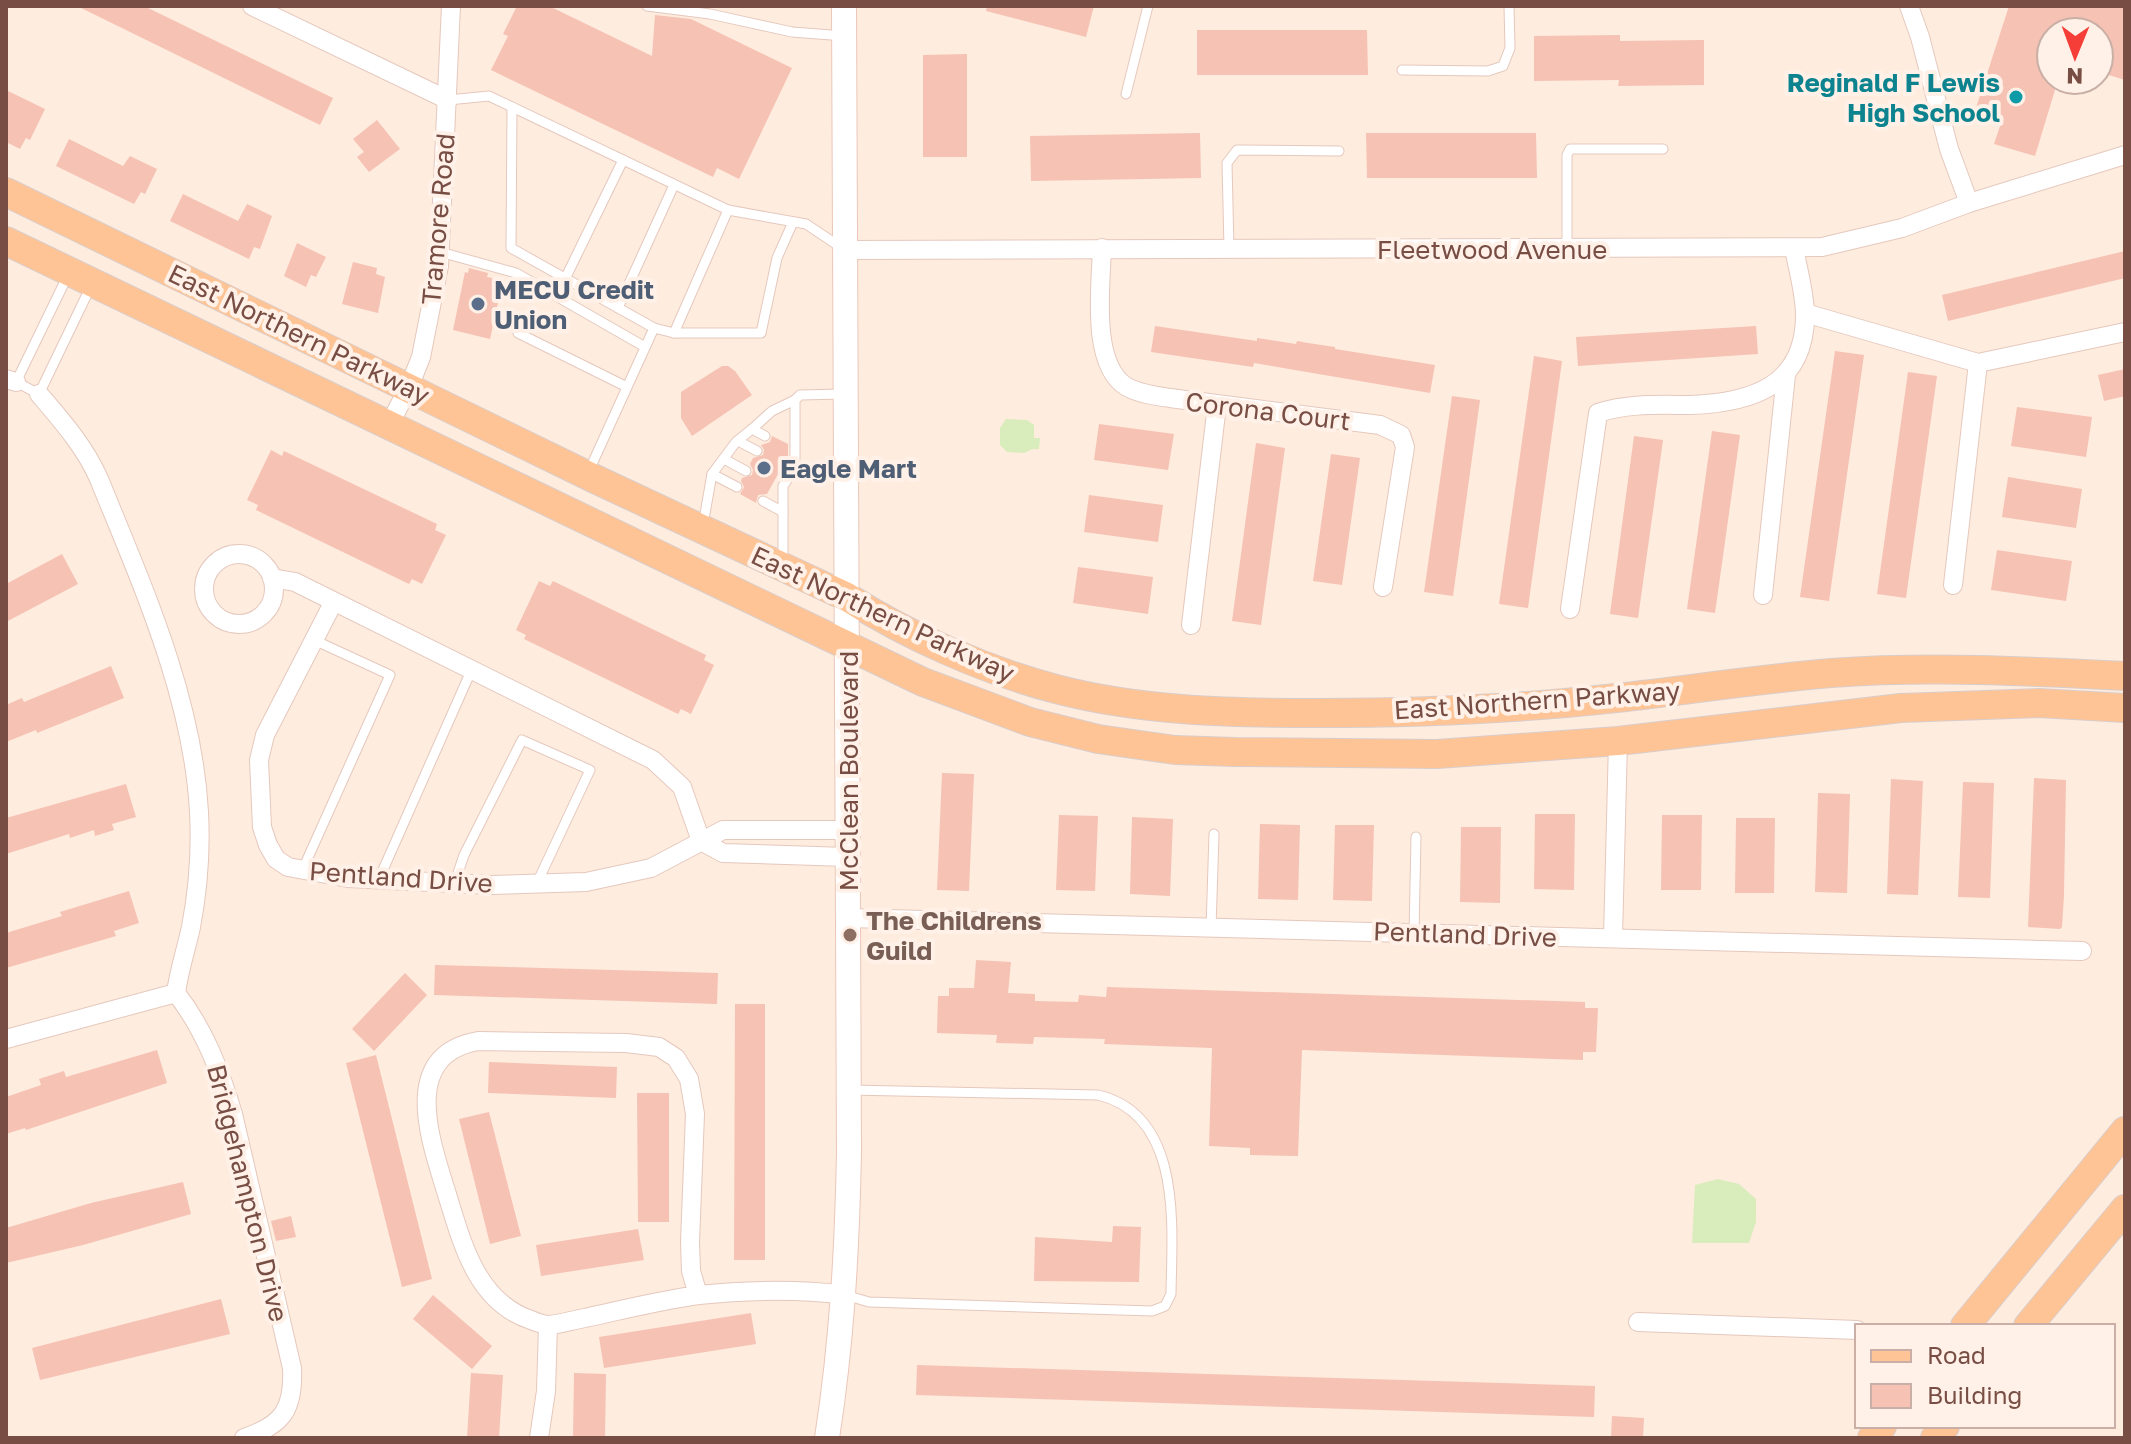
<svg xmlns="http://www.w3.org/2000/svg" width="2131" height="1444" font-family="'Golos Text',sans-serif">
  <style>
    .green { fill: #d9edbc }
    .building { fill: #f6c2b4 }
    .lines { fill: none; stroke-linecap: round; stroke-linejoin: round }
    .lane-casing { stroke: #e5c8bd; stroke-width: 11 }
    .street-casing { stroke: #e5c8bd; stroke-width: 20 }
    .secondary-casing { stroke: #ebc7b9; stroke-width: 26 }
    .primary-casing { stroke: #d9cdcb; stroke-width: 30 }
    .lane { stroke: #fff; stroke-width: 9 }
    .street { stroke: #fff; stroke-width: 18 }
    .secondary { stroke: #fff; stroke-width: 24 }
    .primary { stroke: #ffc495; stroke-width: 28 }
    .culture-dot { fill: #0f9aa8; stroke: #fff1e7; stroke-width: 3 }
    .service-dot { fill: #5c6f8a; stroke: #fff1e7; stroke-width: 3 }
    .education-dot { fill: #8d6e63; stroke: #fff1e7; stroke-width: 3 }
    .labels { text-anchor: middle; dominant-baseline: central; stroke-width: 8; stroke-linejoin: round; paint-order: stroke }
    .culture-label { font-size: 26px; font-weight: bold; fill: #0d838f; stroke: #fff1e7; text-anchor: end }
    .street-label { font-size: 26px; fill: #774d44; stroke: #fff1e7 }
    .service-label { font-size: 26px; font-weight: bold; fill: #4e5e75; stroke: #fff1e7; text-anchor: start }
    .education-label { font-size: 26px; font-weight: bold; fill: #785e54; stroke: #fff1e7; text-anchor: start }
  </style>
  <rect width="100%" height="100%" fill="#feecdf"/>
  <g class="green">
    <path d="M1006,419L1027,420L1034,425V438H1040L1039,449H1033L1024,453L1007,452L1000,445V428Z"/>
    <path d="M1718,1179L1739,1184L1756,1199V1222L1749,1243H1692L1695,1185Z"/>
  </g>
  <g class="building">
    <path d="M77,6H144L333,98L320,125Z"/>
    <path d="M517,6H549L652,56L655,15L691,19L792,68L739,179L717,168L713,177L491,70L508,36L503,34Z"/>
    <path d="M987,6H1094L1086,37L986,11Z"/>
    <path d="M2009,6H2125V80L2099,72V32H2051V80H2058L2035,156L1994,144L2001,123L1974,114Z"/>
    <path d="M1197,30H1367L1368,75H1197Z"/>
    <path d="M1620,35V41L1704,40V85L1618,86L1619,80L1534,81V36Z"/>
    <path d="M967,54V157H923V55Z"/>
    <path d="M6,90L45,109L30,140L26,138L20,149L6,142Z"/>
    <path d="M377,120L400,149L369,172L357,157L364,152L353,139Z"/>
    <path d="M1200,133L1201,178L1031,181L1030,136Z"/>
    <path d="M1366,133H1536L1537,178H1367Z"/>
    <path d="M69,139L123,166L130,156L157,169L145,194L141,192L134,204L56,166Z"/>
    <path d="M183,194L238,221L247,204L272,216L260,249L254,247L249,259L170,221Z"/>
    <path d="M297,243L326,257L316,277L311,275L306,287L284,276Z"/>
    <path d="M2125,251V278L1948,321L1942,295Z"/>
    <path d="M353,262L377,268L376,274L385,277L378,313L342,304Z"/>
    <path d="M469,268L488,273L487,277L503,280L490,339L453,330L465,272L468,273Z"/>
    <path d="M1155,326L1257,341V338L1296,344L1297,341L1308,343L1335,347V349L1435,365L1430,393L1254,363L1253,367L1151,352Z"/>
    <path d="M1756,326L1758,354L1578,366L1576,337Z"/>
    <path d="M1835,351L1864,355L1829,601L1800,597Z"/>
    <path d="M1534,356L1562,361L1528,608L1499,604Z"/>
    <path d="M722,366H728L735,371L752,395L692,436L681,418V392Z"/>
    <path d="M2125,369V396L2104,401L2098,375Z"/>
    <path d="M1908,372L1937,376L1906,598L1877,594Z"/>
    <path d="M1452,396L1480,400L1453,596L1424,592Z"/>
    <path d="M2017,407L2092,417L2086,457L2011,446Z"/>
    <path d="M1099,424L1174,434L1168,470L1094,460Z"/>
    <path d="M1712,431L1740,435L1715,613L1687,609Z"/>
    <path d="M772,436L788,444V456L767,494L758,495L756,503L740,494L744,487L741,481L742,478L752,475L753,470L750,464L753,458L763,455L764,450L761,445L770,442Z"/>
    <path d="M1634,436L1663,440L1638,618L1610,614Z"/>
    <path d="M1256,443L1285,448L1261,625L1232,621Z"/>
    <path d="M271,450L282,456L284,451L437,524L435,530L446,535L422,584L412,579L409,584L256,510L258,505L247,500Z"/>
    <path d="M1331,454L1360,458L1342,585L1313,581Z"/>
    <path d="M2008,477L2082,489L2076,528L2002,517Z"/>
    <path d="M1089,495L1163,505L1158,542L1084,532Z"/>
    <path d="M1997,550L2072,561L2066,601L1991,590Z"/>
    <path d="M62,554L78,584L6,622V584Z"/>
    <path d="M1078,567L1153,577L1148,614L1073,603Z"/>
    <path d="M539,581L550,586L553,581L706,655L704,660L714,665L691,714L681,709L678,714L524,639L526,635L516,630Z"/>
    <path d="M111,666L124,698L37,733L36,730L6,742V705L22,698L24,702Z"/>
    <path d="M942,773L974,774L969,891L937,890Z"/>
    <path d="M2034,778L2066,780L2064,895L2062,927L2060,929L2028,927Z"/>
    <path d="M1891,779L1923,781L1918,895L1887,894Z"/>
    <path d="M1963,782L1994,783L1990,898L1958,897Z"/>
    <path d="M126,784L136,817L112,824L114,830L95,836L94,830L70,838L69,834L6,854V818Z"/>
    <path d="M1818,793L1850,794L1847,893L1815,892Z"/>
    <path d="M1535,814H1575L1574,890L1534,889Z"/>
    <path d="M1059,815L1098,816L1095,891L1056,890Z"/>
    <path d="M1662,815H1702L1701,890H1661Z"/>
    <path d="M1132,817L1173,819L1170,896L1130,894Z"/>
    <path d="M1736,818H1775L1774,893H1735Z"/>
    <path d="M1260,824L1300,825L1298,900L1258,899Z"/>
    <path d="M1335,825H1374L1372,901L1333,900Z"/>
    <path d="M1461,827H1501L1500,903L1460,902Z"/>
    <path d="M129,891L139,923L114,931L116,936L6,968V933L62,916L60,912Z"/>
    <path d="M976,960L1011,962L1008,993L1035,994V1001L1078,1002L1079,995L1106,997L1107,987L1585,1002V1008H1598L1596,1052H1583V1060L1302,1050L1298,1156L1250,1155V1148L1209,1146L1212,1048L1104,1044L1105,1039L1034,1037L1033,1044L996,1043L997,1035L937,1033L938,996H949V988H974Z"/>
    <path d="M435,965L718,973L717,1004L434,995Z"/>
    <path d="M405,973L427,995L374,1051L352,1029Z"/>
    <path d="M735,1004H765V1260H734Z"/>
    <path d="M157,1050L167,1083L26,1130L25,1128L6,1134V1097L41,1085L39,1079L64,1071L66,1077Z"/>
    <path d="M376,1055L432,1279L402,1287L346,1063Z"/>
    <path d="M489,1062L617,1067L616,1098L488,1093Z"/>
    <path d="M637,1093H669V1222H638Z"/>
    <path d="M489,1112L521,1236L490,1244L459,1119Z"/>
    <path d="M183,1182L191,1214L83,1245L6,1263V1228L91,1203Z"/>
    <path d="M291,1216L296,1237L276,1241L271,1221Z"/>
    <path d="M1113,1226L1141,1227L1139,1282L1034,1281L1035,1237L1112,1242Z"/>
    <path d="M638,1229L644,1260L541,1276L536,1245Z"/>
    <path d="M433,1295L492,1346L472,1369L413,1319Z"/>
    <path d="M221,1299L230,1334L40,1380L32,1348Z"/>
    <path d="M751,1313L756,1344L604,1368L599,1337Z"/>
    <path d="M917,1365L1595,1386L1594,1417L916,1395Z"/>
    <path d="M471,1373L503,1375L499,1438H467Z"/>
    <path d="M574,1373L606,1374L605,1438H573Z"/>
    <path d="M1612,1416L1644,1418L1643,1438H1611Z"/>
  </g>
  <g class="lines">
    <g class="lane-casing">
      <g id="lane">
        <path d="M647,6L710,14L792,32L844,36"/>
        <path d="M1402,70L1488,71L1503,66L1510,48L1509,6"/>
        <path d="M1126,94L1148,6"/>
        <path d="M448,100L489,96L728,210"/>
        <path d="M512,107L511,248L654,328"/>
        <path d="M1229,248L1227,163L1237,150L1339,151"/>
        <path d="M1567,250V155L1570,149H1663"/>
        <path d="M440,252L516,273L645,347"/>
        <path d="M68,275L16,382L39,394L91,286"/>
        <path d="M565,279L623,160"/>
        <path d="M618,308L674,185"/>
        <path d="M518,333L627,387"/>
        <path d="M674,333H761L777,258L793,222"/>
        <path d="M752,429L765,436"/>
        <path d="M738,441L757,451"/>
        <path d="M724,459L746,471"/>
        <path d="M795,468V400L800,395L843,394"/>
        <path d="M588,473L654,328L674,333L728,210L806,224L842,248"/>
        <path d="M712,474L737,487"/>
        <path d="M763,501L783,512"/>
        <path d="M703,525L712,474L736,442L752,429L772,411L795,400"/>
        <path d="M783,562V486L795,468H843"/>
        <path d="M302,871L390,675L314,640"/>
        <path d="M379,879L471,671"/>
        <path d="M455,882L464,855L522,740L590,770L537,883"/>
        <path d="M1211,928L1214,834"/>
        <path d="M1414,933L1416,837"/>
        <path d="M845,1295L869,1302L1152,1311L1165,1306L1171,1294C1172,1227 1183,1115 1098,1095L849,1090"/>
      </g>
    </g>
    <g class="street-casing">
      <g id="street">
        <path d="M252,6L448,100"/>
        <path d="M1909,6L1920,37L1949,149L1969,203"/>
        <path d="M1102,248C1101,285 1090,365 1127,387C1140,394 1156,396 1170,398L1380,425L1401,435L1405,447L1383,587"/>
        <path d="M845,250L1822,247L1902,228L1969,203L2125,155"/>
        <path d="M1805,313L1978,363L2125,332"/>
        <path d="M6,379L16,382"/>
        <path d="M39,394C62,421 85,447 99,479C142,585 193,697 199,812C201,849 198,890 191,927C186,950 179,970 176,993C204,1029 220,1070 233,1114L292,1368C294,1409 283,1425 244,1438"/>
        <path d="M389,425L409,387L421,357L439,266L451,6"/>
        <circle cx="239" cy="589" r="35"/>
        <path d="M272,578L295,582L653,760L682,787L701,841L723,853L847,857"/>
        <path d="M1953,585L1978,363"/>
        <path d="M1763,595L1786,375"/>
        <path d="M333,603L265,735L259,760L262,827L268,845L276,859L288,867L348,878L492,885L586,882L651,868L723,830H847"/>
        <path d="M1570,609L1598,413C1627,403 1659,405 1690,405C1750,403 1805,387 1805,315C1805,294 1798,270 1794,248"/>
        <path d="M1191,625L1217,405"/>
        <path d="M848,918L2082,951"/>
        <path d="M1613,938L1618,741"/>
        <path d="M6,1039L176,993"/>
        <path d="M698,1295L691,1271L690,1242L695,1114L689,1079L676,1058L659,1047L626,1043L478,1041C401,1055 429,1136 445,1188C461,1238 474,1301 531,1320C536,1322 544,1325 549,1325C560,1324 573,1320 585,1318C622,1310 661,1300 699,1295C747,1290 797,1289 845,1295"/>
        <path d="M1638,1322L1857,1330"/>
        <path d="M539,1438L546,1391L548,1325"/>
      </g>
    </g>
    <g class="secondary-casing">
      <path id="secondary" d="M827,1438C842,1341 847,1251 849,1153L844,6"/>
    </g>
    <g class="primary-casing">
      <g id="primary">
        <path d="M6,192L595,479L847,597C910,637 984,670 1056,689C1140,711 1229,713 1316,713C1416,713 1517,709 1616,698C1688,690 1759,679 1831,673C1929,666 2027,671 2125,676"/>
        <path d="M6,241L923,682L1030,722L1098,739L1175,750L1235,752L1437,754L1618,741L1901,708L2039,703L2125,708"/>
        <path d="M1965,1326L2125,1131"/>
        <path d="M2028,1326L2125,1209"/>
        <path d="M1872,1438L1882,1426"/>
        <path d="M1935,1438L1945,1426"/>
      </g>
    </g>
    <use href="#lane" class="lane"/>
    <use href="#street" class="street"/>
    <use href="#secondary" class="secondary"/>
    <use href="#primary" class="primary"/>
  </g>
  <circle class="culture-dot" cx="2016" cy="97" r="8"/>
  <g class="service-dot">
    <circle cx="478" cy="304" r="8"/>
    <circle cx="764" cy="468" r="8"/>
  </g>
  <circle class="education-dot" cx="850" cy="935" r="8"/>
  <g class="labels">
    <g class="culture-label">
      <text x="2000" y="82">Reginald F Lewis<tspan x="2000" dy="30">High School</tspan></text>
    </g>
    <g class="street-label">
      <text transform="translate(438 219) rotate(-85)">Tramore Road</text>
      <text x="1492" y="249">Fleetwood Avenue</text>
      <text transform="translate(299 334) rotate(26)">East Northern Parkway</text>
      <text transform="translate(1268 411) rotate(7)">Corona Court</text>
      <text transform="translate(883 614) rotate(25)">East Northern Parkway</text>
      <text transform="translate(1537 700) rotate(-4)">East Northern Parkway</text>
      <text transform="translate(848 771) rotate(-90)">McClean Boulevard</text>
      <text transform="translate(401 877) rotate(4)">Pentland Drive</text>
      <text transform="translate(1465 934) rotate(2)">Pentland Drive</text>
      <text transform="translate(248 1193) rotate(76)">Bridgehampton Drive</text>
    </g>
    <g class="service-label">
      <text x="494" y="289">MECU Credit<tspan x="494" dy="30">Union</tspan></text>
      <text x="780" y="468">Eagle Mart</text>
    </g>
    <g class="education-label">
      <text x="866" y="920">The Childrens<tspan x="866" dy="30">Guild</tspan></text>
    </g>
  </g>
  <rect width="2131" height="1444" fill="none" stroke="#774d44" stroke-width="16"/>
  <rect x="1855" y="1324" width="260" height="104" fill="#fff1e7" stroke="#c9afa6" stroke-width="2"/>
  <rect x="1871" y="1350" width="40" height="12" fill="#ffc495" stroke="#c9afa6" stroke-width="2"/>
  <text x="1927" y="1364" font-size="24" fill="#774d44">Road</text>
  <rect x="1871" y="1384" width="40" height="24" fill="#f6c2b4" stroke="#c9afa6" stroke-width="2"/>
  <text x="1927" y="1404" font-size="24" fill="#774d44">Building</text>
  <g transform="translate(2075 56) rotate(181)"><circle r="38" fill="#fff1e7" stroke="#c9afa6" stroke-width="2"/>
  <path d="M0-6L14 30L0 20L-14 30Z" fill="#f53e38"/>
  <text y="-12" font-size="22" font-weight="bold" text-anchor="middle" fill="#774d44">N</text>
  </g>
</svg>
